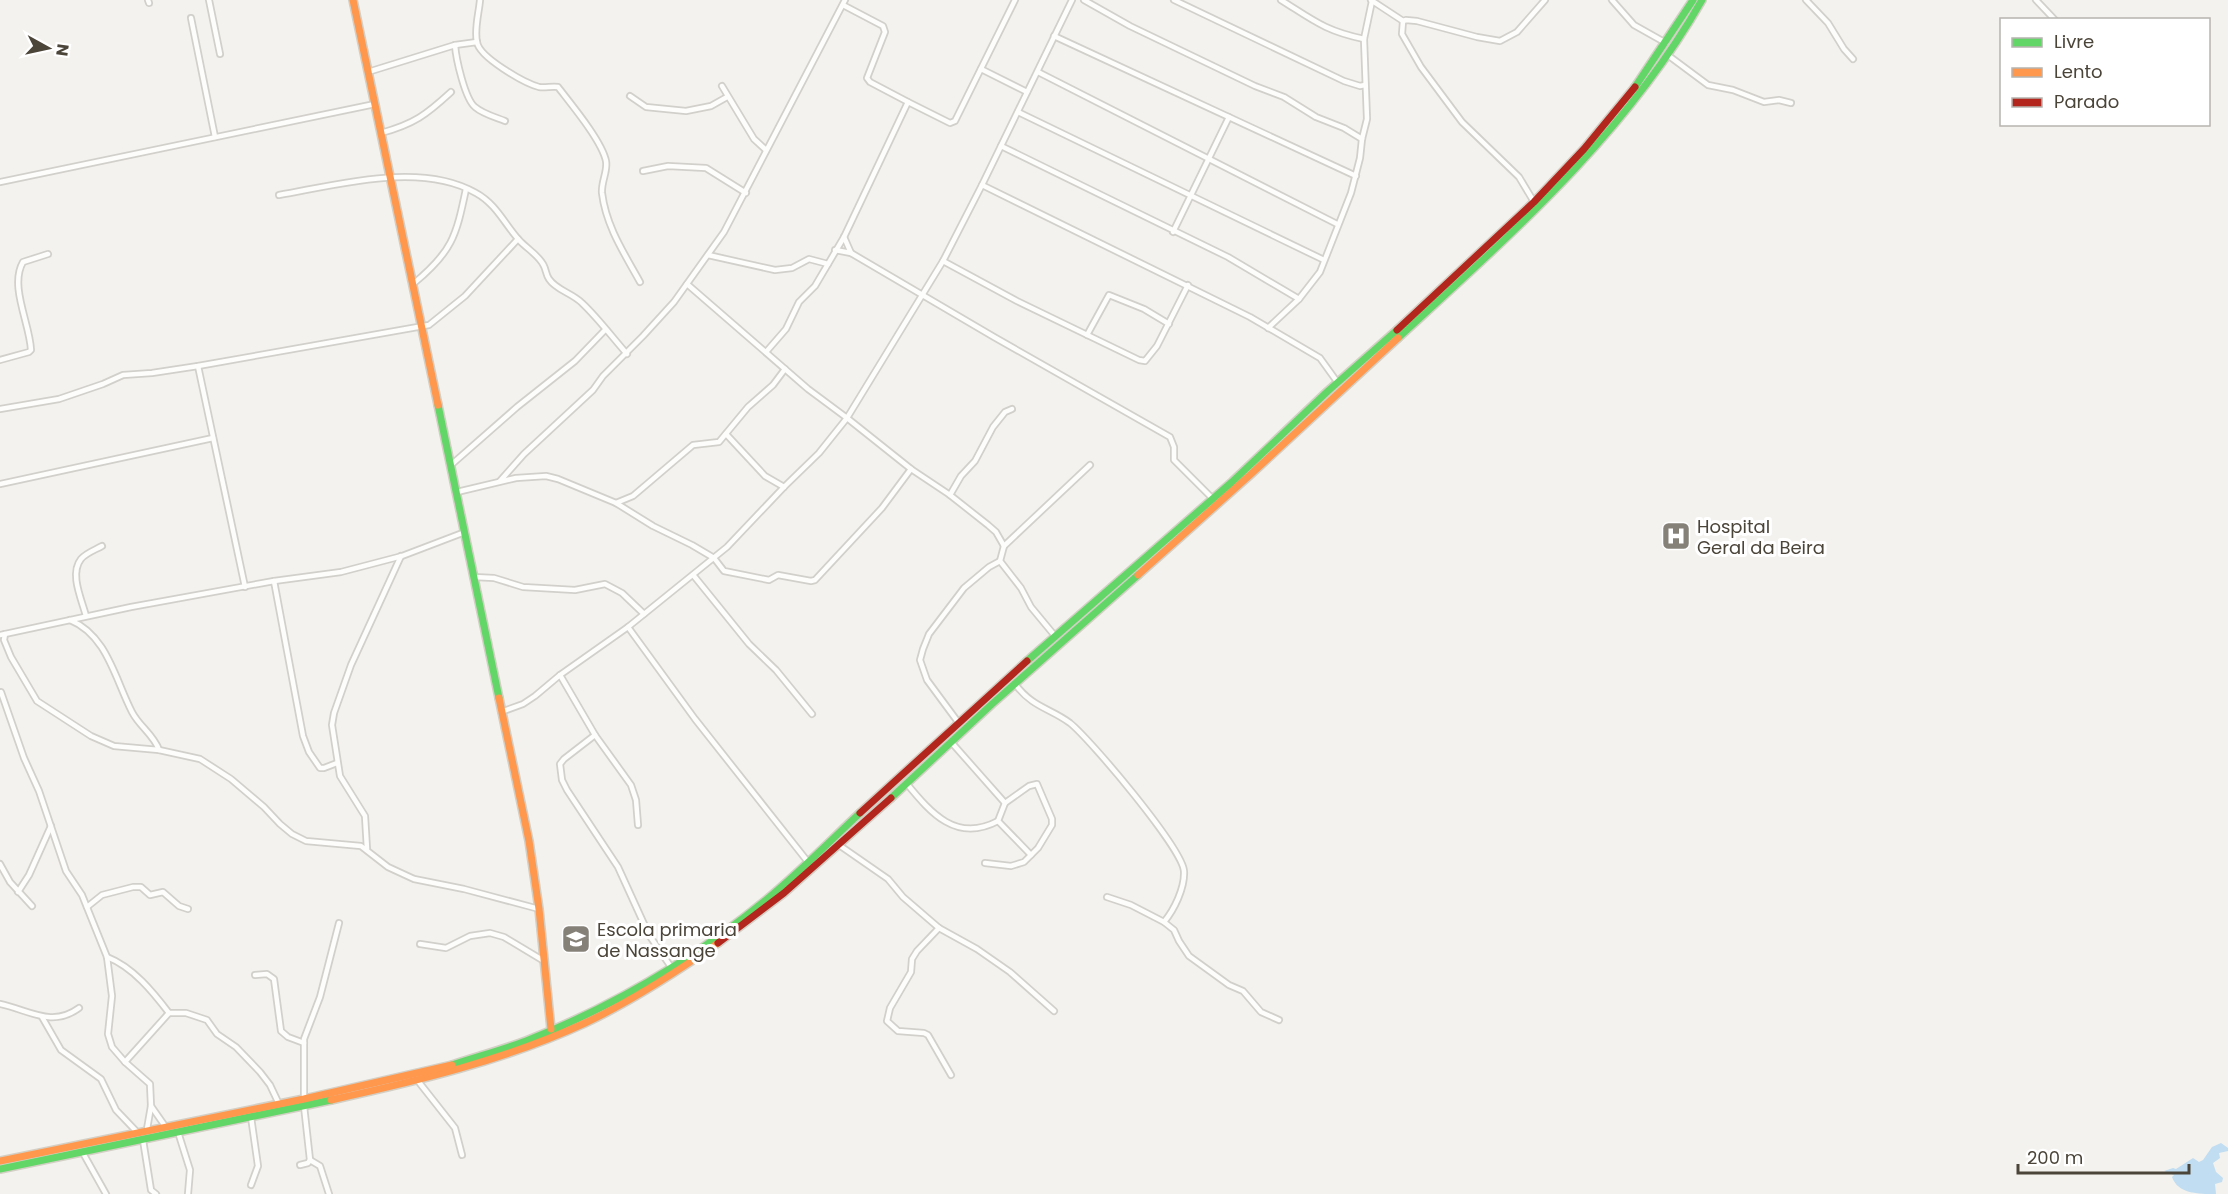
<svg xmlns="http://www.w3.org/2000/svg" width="2228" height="1194" font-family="Poppins,sans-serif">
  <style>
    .water { fill: #c0ddf1 }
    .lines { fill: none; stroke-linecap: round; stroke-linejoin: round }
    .street-casing { stroke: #d2d0cb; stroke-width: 8 }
    .fast-casing { stroke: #d3cfc5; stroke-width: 10 }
    .slow-casing { stroke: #d3cfc5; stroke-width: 10 }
    .jam-casing { stroke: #d3cfc5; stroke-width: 10 }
    .street { stroke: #fdfdfc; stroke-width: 4.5 }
    .fast { stroke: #63d668; stroke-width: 7 }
    .slow { stroke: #ff974d; stroke-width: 7 }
    .jam { stroke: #b3261e; stroke-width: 7 }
    .labels { text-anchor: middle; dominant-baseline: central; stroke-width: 6; stroke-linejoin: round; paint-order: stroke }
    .poi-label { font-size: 18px; fill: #4b4439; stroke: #fff; text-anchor: start }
  </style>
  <rect width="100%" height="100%" fill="#f4f2ee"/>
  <path class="water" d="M2221,1143L2228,1148V1151L2219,1153L2220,1158L2213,1163L2216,1172L2223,1178L2222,1182L2215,1184L2216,1194C2198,1194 2178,1194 2172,1177L2174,1175L2164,1171L2173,1168L2176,1169L2193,1158L2199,1162L2203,1160L2212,1147Z"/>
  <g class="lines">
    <g class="street-casing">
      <g id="street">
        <path d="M148,0L149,3"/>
        <path d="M209,0L220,54"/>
        <path d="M480,0C479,13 474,29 477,42C479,57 524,83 539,87C545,88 552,86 558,87C571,104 602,141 606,161C608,171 601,182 602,193C606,226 624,253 640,282"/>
        <path d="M1084,0L1130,26L1255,86L1284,97L1316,117L1344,128L1362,139"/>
        <path d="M1174,0L1344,81L1360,86L1365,85"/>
        <path d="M1281,0C1313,20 1325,31 1364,39"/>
        <path d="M1371,0L1403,21L1406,20L1417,21L1477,37L1500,41L1517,32L1545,0"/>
        <path d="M1612,0L1634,25L1666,43"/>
        <path d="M1806,0L1828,23L1844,49L1853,59"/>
        <path d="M2036,0L2055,20"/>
        <path d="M191,18L215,137"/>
        <path d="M1403,21L1402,34L1421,67L1462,122L1519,177L1534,202"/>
        <path d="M1054,36L1356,176"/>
        <path d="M455,45C456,59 465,99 475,107C483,114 495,117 505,121"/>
        <path d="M1669,56L1708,85L1733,90L1764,102L1779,100L1791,103"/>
        <path d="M981,69L1027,92"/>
        <path d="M368,72L455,45L477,42"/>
        <path d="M1038,72L1337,224"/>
        <path d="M722,86L754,139L766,150"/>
        <path d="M630,96L646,107L686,111L711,106L727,97"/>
        <path d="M908,102L950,123L955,121L1015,0"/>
        <path d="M1018,112L1324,260"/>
        <path d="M381,133C414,124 426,115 451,92"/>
        <path d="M1001,146L1228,257L1299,299"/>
        <path d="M643,171L668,166L706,168L746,193"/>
        <path d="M0,182L375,104"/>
        <path d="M982,185L1250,317L1320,358L1338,383"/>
        <path d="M279,195C337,185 421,161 476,193C496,204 504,223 519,240C526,248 539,255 544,266C546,270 546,275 549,279C556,290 572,293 582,303C598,318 612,337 627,354"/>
        <path d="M1173,232L1229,117"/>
        <path d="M844,237L851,253"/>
        <path d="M835,250L851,253L994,337L1170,437L1174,447V460L1212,498"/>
        <path d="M708,255L775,270L792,268L809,259L828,264"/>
        <path d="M943,261L1017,301L1139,360L1145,361L1157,346L1188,285"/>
        <path d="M413,284C452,252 456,237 466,189"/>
        <path d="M687,284L808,389L847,418L911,469L950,495L988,525L996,532L1004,546L1000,561L1021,588L1031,607L1055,636"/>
        <path d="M1268,328L1299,299L1320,272L1351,193L1360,158L1362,139L1367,119L1364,39L1372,1"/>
        <path d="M1087,335L1109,295L1144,309L1169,324"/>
        <path d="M766,352L786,329L799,302L815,286L844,237L908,102L870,82L867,78L885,32L883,26L843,5"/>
        <path d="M0,360L29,352L31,350C30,324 9,286 23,262L48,254"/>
        <path d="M198,366L245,587"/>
        <path d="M0,409L59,399L103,384L123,375L152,373L198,366L429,325L465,296L518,239"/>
        <path d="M726,434L765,476L784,487"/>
        <path d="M451,465L517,407L575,361L605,330"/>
        <path d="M500,481L524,454L593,390L603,376L643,336L674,302L724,232L845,0"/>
        <path d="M0,484L213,438"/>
        <path d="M457,492L516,478L546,476L558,479L616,503L653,526L692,545L714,558L724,571L769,580L778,575L811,581L815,580L882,508L911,469"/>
        <path d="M950,495L961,476L975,461L993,427L1005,412L1012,409"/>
        <path d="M616,503L633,496L693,445L719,442L748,407L773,385L785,369"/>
        <path d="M1004,546L1090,465"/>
        <path d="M694,576L749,644L776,670L812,714"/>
        <path d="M474,577L494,578L523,587L575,590L605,584L622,593L644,614"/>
        <path d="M274,581L303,736L309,752L320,768H324L337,763"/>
        <path d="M86,616C82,600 69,574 81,559C86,553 95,550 102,546"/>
        <path d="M70,620C107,635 115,679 132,712C139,726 154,735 159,750"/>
        <path d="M628,627L695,719L808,862"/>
        <path d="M5,634L4,640L11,657L37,701L91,736L114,746L159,750L200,759L231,779L264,807L280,824L292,834L306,841L361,846L388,867L414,879L464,889L539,909"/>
        <path d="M0,635L131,607L274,581L341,572L402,556L465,532"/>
        <path d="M560,675L595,735L631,785L636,800L638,825"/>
        <path d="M1015,684C1033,708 1050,708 1070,723C1091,740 1182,848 1184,871C1185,888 1174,910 1164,922"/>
        <path d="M1,692L24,758L39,791L66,871L82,895L107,957L112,996L108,1034L112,1047L125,1062L150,1084L151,1106L147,1129"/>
        <path d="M501,712L523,704L535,696L560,675L628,627L727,547L784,487L819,453L847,418L943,261L982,185L1072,0"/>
        <path d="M958,722L927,680L920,660L923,649L929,634L964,588L989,567L1000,561"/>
        <path d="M595,735L564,759L560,764L562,780L567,790L618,867L649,935L671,967"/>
        <path d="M952,743L1005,803L998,821L1031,855"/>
        <path d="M907,784C931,813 956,843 998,821"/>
        <path d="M839,845L888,879L903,897L939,928L977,949L1010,972L1054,1011"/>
        <path d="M367,849L365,816L340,776L332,725L334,713L351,665L401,556"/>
        <path d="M985,863L1011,866L1024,862L1038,848L1052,825V819L1037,784L1029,786L1005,803"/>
        <path d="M0,864L10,882L32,906"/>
        <path d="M18,892L29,875L51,826"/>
        <path d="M1107,897L1131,905L1164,922L1174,930L1179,941L1189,956L1229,985L1243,991L1261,1012L1279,1020"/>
        <path d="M87,907L102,895L133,887H141L150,895L163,892L179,906L188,909"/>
        <path d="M939,928L917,951L912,959L911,972L890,1008L887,1021L898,1031L924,1033L928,1035L951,1075"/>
        <path d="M420,944L446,948L470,936L490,933L504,937L544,961"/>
        <path d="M107,957C133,967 153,992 169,1013H186L207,1020L217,1034L236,1047L260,1072L270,1085L279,1104"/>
        <path d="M255,975L267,974L274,979L281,1031L288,1037L304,1043"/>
        <path d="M0,1004C29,1010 52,1028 79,1008"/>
        <path d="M42,1017L61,1050L101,1079L116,1110L137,1132"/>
        <path d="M125,1062L169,1013"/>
        <path d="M418,1081L455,1128L462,1155"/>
        <path d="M304,1098V1039L320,997L339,923"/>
        <path d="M151,1106L165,1126"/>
        <path d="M251,1117L258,1166L251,1185"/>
        <path d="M178,1132L190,1170L188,1194"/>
        <path d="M143,1140L151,1190L156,1194"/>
        <path d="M83,1153L106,1194"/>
        <path d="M310,1160L320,1166L329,1194"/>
        <path d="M300,1165L308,1163L310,1160L304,1106"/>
      </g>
    </g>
    <g class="fast-casing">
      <g id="fast">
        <path d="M1635,87L1693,0"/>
        <path d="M1398,338C1511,234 1625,135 1702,0"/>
        <path d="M438,405L499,698"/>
        <path d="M1027,661L1232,482L1328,391L1397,330"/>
        <path d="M891,798L992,704L1138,575"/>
        <path d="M452,1065C476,1057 502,1050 526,1041C612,1007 694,959 766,900C799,873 829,842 860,813"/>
        <path d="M0,1169L331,1100"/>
      </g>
    </g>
    <g class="slow-casing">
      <g id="slow">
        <path d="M353,0L438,405"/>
        <path d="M1138,575L1250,475L1398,338"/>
        <path d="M499,698L529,841L539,909L551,1029"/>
        <path d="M331,1100C417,1081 505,1060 585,1023C632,1001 675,973 718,943"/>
        <path d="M0,1161L304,1099L452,1065"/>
      </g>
    </g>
    <g class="jam-casing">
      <g id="jam">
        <path d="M1397,330L1534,202L1584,149L1635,87"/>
        <path d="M860,813L1027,661"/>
        <path d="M718,943L784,893L891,798"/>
      </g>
    </g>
    <use href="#street" class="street"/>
    <use href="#fast" class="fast"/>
    <use href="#slow" class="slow"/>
    <use href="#jam" class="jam"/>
  </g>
  <defs>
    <g id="hospital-square" transform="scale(1.5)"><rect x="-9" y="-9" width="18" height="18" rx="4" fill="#868178" stroke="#fff"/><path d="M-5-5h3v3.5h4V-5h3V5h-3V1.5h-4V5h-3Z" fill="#fff"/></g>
    <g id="school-square" transform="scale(1.5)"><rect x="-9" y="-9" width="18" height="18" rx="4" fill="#868178" stroke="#fff"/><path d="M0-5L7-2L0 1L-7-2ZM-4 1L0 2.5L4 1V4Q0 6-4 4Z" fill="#fff"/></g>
  </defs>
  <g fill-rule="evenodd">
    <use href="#hospital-square" x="1676" y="536"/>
    <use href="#school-square" x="576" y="939"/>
  </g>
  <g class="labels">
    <g class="poi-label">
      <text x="1697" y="526">Hospital<tspan x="1697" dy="21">Geral da Beira</tspan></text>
      <text x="597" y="929">Escola primaria<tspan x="597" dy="21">de Nassange</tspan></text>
    </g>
  </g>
  <rect x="2000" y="18" width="210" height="108" fill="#ffffff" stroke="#b7b4b0" stroke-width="1.5"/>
  <rect x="2012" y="38" width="30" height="9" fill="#63d668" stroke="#b7b4b0" stroke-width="1.5"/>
  <text x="2054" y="48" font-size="18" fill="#4b4439">Livre</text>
  <rect x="2012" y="68" width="30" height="9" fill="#ff974d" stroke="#b7b4b0" stroke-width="1.5"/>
  <text x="2054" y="78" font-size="18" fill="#4b4439">Lento</text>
  <rect x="2012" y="98" width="30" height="9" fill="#b3261e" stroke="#b7b4b0" stroke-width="1.5"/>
  <text x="2054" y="108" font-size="18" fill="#4b4439">Parado</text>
  <g transform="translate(48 48) rotate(98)" stroke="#ffffff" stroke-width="4.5" paint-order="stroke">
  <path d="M0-4.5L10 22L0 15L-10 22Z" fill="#4b4439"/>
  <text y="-9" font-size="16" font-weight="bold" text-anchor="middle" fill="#4b4439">N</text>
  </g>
  <path d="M2018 1164v9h171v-9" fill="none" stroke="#4b4439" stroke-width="3"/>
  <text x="2027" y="1164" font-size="18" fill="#4b4439" stroke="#ffffff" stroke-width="4.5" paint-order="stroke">200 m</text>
</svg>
